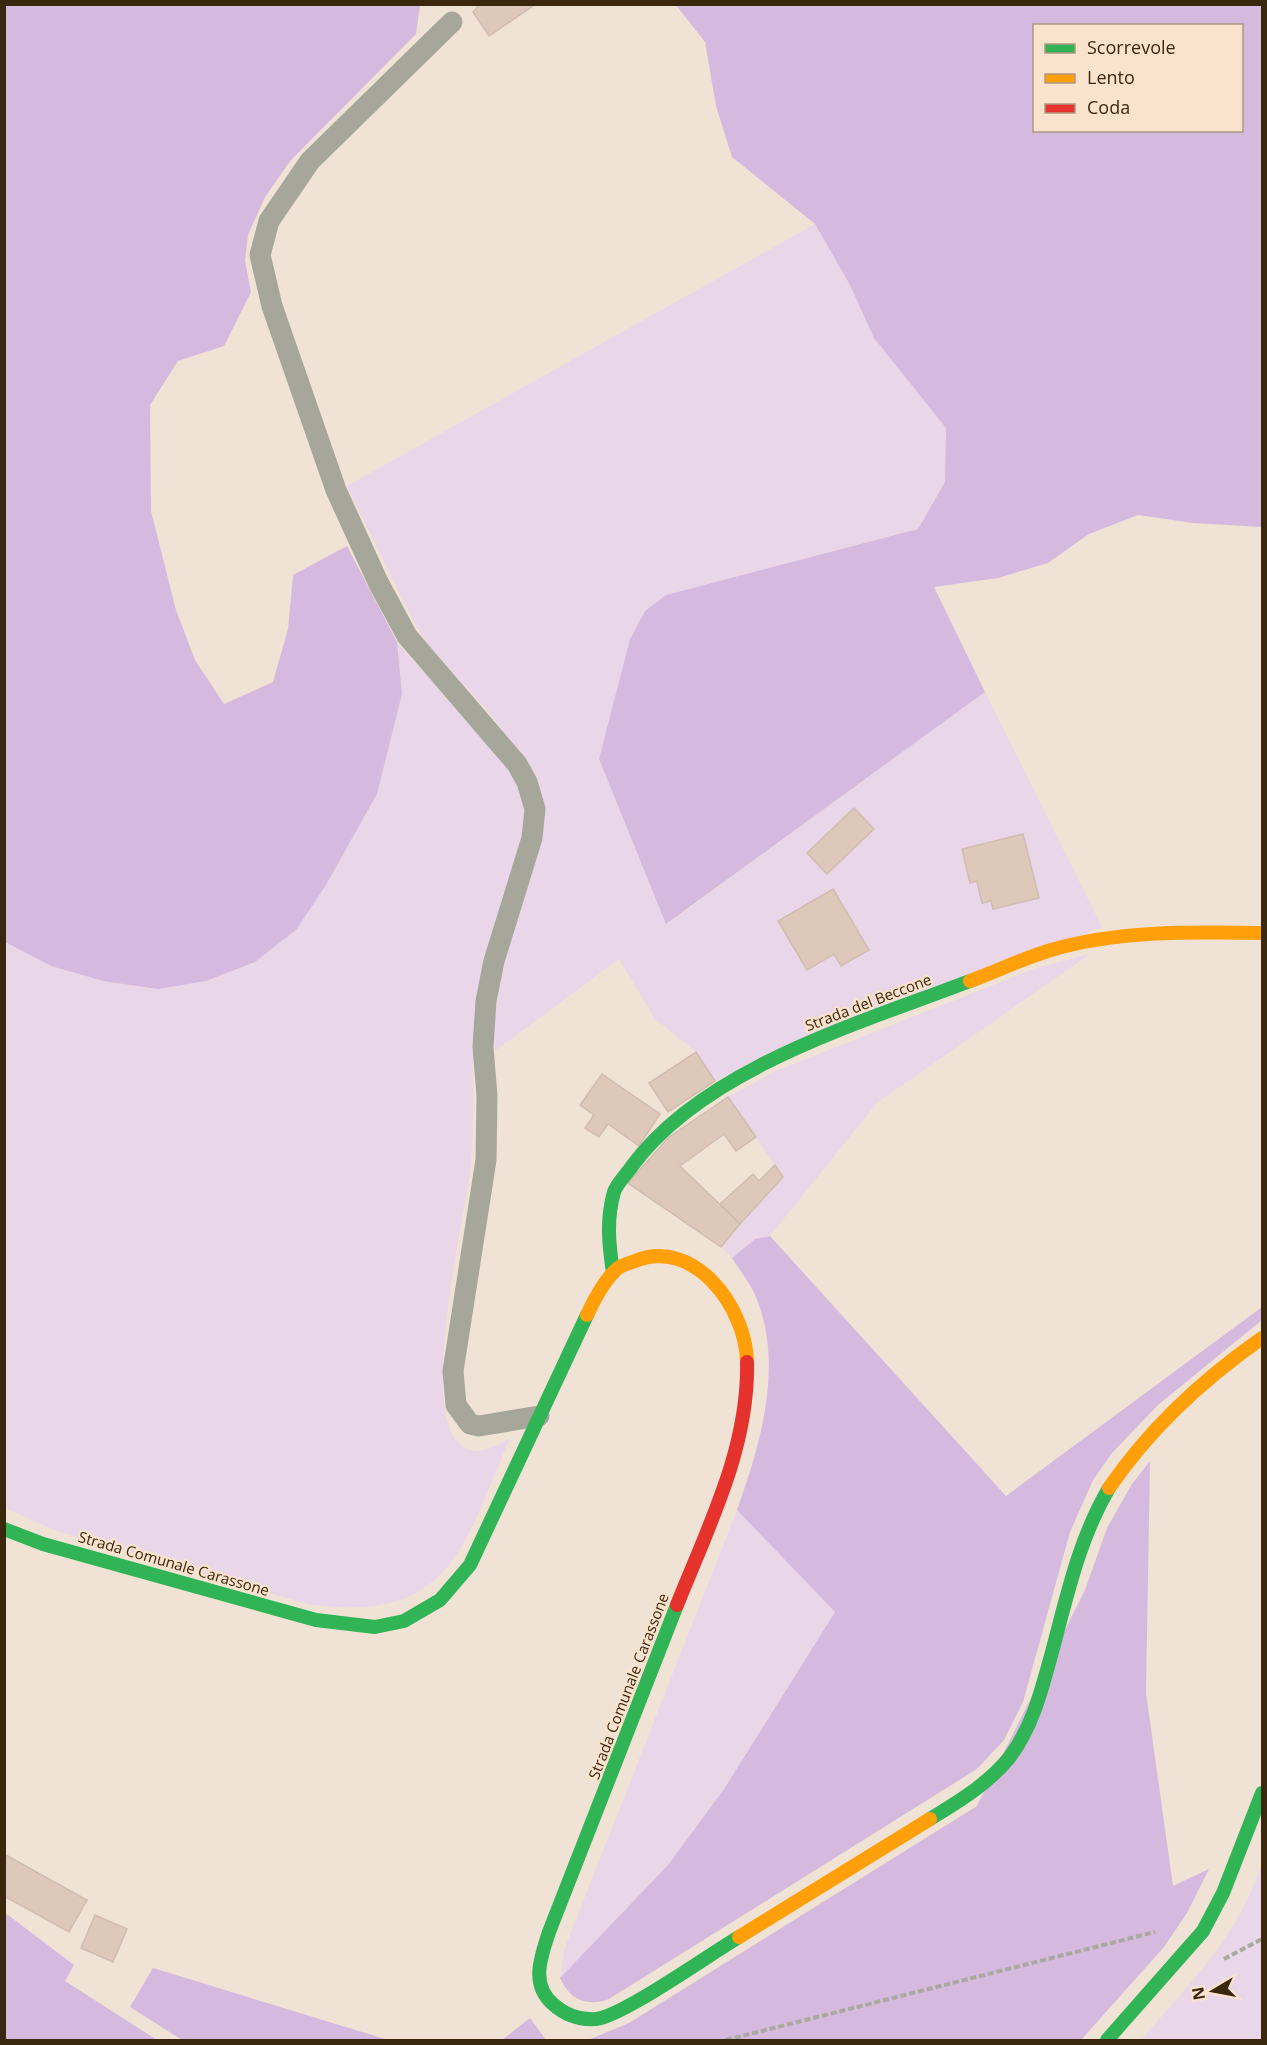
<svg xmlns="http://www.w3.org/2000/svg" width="1267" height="2045" font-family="'Open Sans',sans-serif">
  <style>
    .green { fill: #e9d7e9 }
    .forest { fill: #d6b9de; fill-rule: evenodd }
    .building { fill: #dec8b9; stroke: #d0bcb0; stroke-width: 1.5 }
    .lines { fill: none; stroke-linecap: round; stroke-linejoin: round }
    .path { stroke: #aba89e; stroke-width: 4; stroke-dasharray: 6 3; stroke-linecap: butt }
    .lane { stroke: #a6a79a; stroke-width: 21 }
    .fast { stroke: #30b455; stroke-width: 14 }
    .slow { stroke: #ff9f0a; stroke-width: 14 }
    .jam { stroke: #e5322d; stroke-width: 14 }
    .labels { text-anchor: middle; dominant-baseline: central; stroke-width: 4.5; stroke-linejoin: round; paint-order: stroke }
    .street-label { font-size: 15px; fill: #3b260e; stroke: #fae3cc }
  </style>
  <rect width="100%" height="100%" fill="#f0e3d6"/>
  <g class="green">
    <path d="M815,224L850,285L874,338L946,428L945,482L918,529L666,595L645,611L630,639L599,759L667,924L985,692L1102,927L715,1081L696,1052L655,1019L619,959L495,1051L494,1026L501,971L536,854L525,759L491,715L426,643L406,607L347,486Z"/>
    <path d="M397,642L511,771L519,785L527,822L479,987C468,1048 477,1111 470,1173C467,1211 390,1516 510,1438C463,1548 450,1625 307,1604L54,1530L5,1508L4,942L51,966L103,981H206L255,962L296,930L326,885L377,794L402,694Z"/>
    <path d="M1090,954L877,1103L770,1236L755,1239L732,1258L721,1247L783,1177L728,1097L778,1070L1039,967Z"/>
    <path d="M737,1510L835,1612L724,1789L668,1865L560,1978L564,1950Z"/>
    <path d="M1262,1864V2040H1141C1188,1986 1239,1934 1262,1864Z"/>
  </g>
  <g class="forest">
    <path d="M4,5H420L416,34L291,160L265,197L248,235L245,261L251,292L224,346L178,361L150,405L151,511L176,610L195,660L224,704L273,682L288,629L293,575L347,546L397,642L402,694L377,794L326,885L296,930L255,962L206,981L158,989L103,981L51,966L5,942Z"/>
    <path d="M676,5H1262V527L1193,523L1138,515L1089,534L1048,563L998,578L934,587L985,692L666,924L599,759L630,639L645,611L666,595L918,529L945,482L946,428L874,338L850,285L815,224L732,157L716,106L705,42ZM1034,26H1242V130H1034Z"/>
    <path d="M770,1236L1006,1496L1262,1307V1320L1158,1405L1112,1453L1093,1480L1070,1532L1023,1702L1004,1740L977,1769L609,1999C586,2007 570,2000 560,1978L668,1865L724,1789L835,1612L737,1510C760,1445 783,1370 758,1302C753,1287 741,1272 732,1258L755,1239Z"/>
    <path d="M1150,1461L1146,1693L1173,1886L1209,1869L1187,1913L1164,1947L1081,2040H588L629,2023L977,1806L1085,1590L1107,1528L1132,1484Z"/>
    <path d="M4,1912L74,1965L65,1981L157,2040H5Z"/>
    <path d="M153,1968L385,2039L396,2040H182L130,2007Z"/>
    <path d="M530,2018L546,2040H502Z"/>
  </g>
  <g class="building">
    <path d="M480,4H536L489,36L473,12Z"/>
    <path d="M854,808L874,829L827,874L807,853Z"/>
    <path d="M1023,834L1039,898L993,909L991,901L982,903L977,881L970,883L962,849Z"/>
    <path d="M833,889L869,950L841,966L834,954L807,970L778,921Z"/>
    <path d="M696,1052L715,1081L668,1112L649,1083Z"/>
    <path d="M602,1074L660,1114L639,1146L608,1124L599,1137L585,1128L594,1115L580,1105Z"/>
    <path d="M728,1097L756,1137L736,1151L724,1134L680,1166L740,1224L721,1247L628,1183L669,1137Z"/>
    <path d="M775,1165L783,1177L740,1224L720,1204L753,1174L759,1181Z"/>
    <path d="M4,1854L87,1900L69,1932L4,1896Z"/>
    <path d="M95,1915L127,1929L113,1962L81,1948Z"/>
  </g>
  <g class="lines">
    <g class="path">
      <path d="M1224,1959L1262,1939"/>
      <path d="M726,2040L1155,1932"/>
    </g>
    <path class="lane" d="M452,22L310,161L269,221L260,255L272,306L336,490L378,582L407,636L517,764L527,782L535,809L532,838L494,961L486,1001L483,1047L487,1096L486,1160L453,1371L456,1405L470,1424L479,1426L539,1416"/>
    <g class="fast">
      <path d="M613,1273C609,1245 606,1220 614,1192C617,1183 627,1174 632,1166C704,1068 860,1023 970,981"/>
      <path d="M4,1529L43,1544L316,1620L375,1627L404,1621L440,1600L470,1565L587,1315"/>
      <path d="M677,1605L549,1932C541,1957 530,1984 553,2004C565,2015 580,2020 596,2019C623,2016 710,1954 739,1937"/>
      <path d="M930,1819C959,1801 988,1784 1009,1758C1033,1727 1042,1688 1052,1652C1067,1596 1079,1539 1109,1488"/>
      <path d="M1107,2040L1203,1931L1223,1893L1262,1793"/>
    </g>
    <g class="slow">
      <path d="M970,981C997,971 1024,958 1051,950C1119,930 1193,932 1262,933"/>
      <path d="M587,1315C594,1300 605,1279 618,1268C622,1265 630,1263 635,1261C694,1237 746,1307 747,1362"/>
      <path d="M1109,1488C1150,1428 1202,1380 1262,1338"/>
      <path d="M739,1937L930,1819"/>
    </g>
    <path class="jam" d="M677,1605C708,1527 749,1448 747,1362"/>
  </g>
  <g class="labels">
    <g class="street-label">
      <text transform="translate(868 1002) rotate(-21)">Strada del Beccone</text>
      <text transform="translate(174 1563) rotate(16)">Strada Comunale Carassone</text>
      <text transform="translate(628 1686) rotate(-69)">Strada Comunale Carassone</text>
    </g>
  </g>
  <rect width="1267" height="2045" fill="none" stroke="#3b260e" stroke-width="12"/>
  <rect x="1033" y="24" width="210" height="108" fill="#fae3cc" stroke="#ae9780" stroke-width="1.5"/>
  <rect x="1045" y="44" width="30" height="9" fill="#30b455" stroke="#ae9780" stroke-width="1.5"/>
  <text x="1087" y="54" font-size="18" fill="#3b260e">Scorrevole</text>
  <rect x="1045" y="74" width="30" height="9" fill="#ff9f0a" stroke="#ae9780" stroke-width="1.5"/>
  <text x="1087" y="84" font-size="18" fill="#3b260e">Lento</text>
  <rect x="1045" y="104" width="30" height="9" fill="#e5322d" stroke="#ae9780" stroke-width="1.5"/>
  <text x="1087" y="114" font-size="18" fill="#3b260e">Coda</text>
  <g transform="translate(1213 1991) rotate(260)" stroke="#fae3cc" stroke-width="4.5" paint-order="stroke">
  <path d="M0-4.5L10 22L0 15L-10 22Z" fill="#3b260e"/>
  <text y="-9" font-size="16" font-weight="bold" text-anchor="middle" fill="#3b260e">N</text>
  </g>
</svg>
